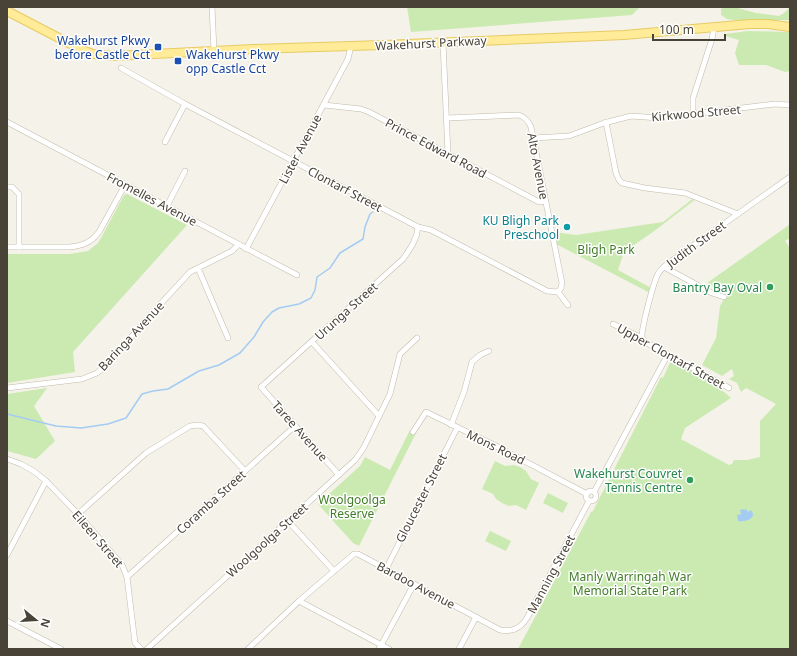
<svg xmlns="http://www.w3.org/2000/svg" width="797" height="656" font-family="'Noto Sans',sans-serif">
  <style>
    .green { fill: #cbeab1 }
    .water { fill: #a4ccf3 }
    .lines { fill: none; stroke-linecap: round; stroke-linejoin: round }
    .stream { stroke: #a4ccf3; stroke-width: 1.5 }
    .street-casing { stroke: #c1bbab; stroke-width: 6 }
    .primary-casing { stroke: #e7cb64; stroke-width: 10 }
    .street { stroke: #fff; stroke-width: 5 }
    .primary { stroke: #ffeb98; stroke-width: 8 }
    .transit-dot { fill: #1a4fb4; stroke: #fff; stroke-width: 1.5 }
    .culture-dot { fill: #0f9aa8; stroke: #fff; stroke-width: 1.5 }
    .leisure-dot { fill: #2e9e5b; stroke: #fff; stroke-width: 1.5 }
    .labels { text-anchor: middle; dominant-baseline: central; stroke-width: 3; stroke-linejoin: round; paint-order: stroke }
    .transit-label { font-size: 12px; fill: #164399; stroke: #fff; text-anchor: end }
    .street-label { font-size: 12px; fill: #494337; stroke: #fff }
    .culture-label { font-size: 12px; fill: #0d838f; stroke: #fff; text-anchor: end }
    .park-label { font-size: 12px; fill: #417d28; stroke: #fff }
    .leisure-label { font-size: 12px; fill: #27864d; stroke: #fff; text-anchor: end }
  </style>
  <rect width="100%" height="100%" fill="#f5f2e9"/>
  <g class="green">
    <path d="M407,7H640L632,15L411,32Z"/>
    <path d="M724,7H734L756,13L779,16L784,13L790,7V20H733L727,19L721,15V9Z"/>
    <path d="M748,31L790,32V71L785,72L766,65H739L735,53L739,40L725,36V34Z"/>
    <path d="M127,194L187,225L73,352L75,372L7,383V254H70L88,251L98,243L101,238L124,195Z"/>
    <path d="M695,197L697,198L657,229L624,252L618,270L653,289L652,294L556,244L554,232L576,235L663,222Z"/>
    <path d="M789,225L790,238L785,241L790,248V649H518L591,512L593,511L661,377L663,378L670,362C692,370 714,382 731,398L685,428L681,439L729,465L732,464L734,460H747L760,457V421L776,404L746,388L741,392L737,383L729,379L734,376L732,369L722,376L702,365L716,338L720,306L727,294L707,283Z"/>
    <path d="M47,388L34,406L55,441L36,459L7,451V394Z"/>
    <path d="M410,430L416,433L359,546L353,543L318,504L360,466L365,457L390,470Z"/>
    <path d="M495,461L505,466L513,465L520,467L526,471L531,479L539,483L526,510L516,505L509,506L502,503L496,499L493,494L482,489Z"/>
    <path d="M548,493L568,503L563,513L543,503Z"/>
    <path d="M490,531L511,541L506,551L485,541Z"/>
  </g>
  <path class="water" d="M743,509L744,510L746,509L748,512L751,510C758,519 745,522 738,521L737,514L739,515L741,514L740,510Z"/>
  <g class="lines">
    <path class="stream" d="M7,414L56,426L81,428L108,424L126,418L142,394L153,391L168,389L199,371L219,365L240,353L254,337L263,322L272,312L279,308L299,304L311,298L315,290L317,277L330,268L340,253L363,239L365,227L370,214L373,212"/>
    <g class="street-casing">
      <g id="street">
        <path d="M212,7L214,51"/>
        <path d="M443,43L448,154"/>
        <path d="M121,68L185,104L418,227L431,230L547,291L558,292"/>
        <path d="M324,105L361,109L369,112L539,202L545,201"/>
        <path d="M693,115V98L712,39L714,27"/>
        <path d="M447,118L519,115C525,117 528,120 531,127L562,283L561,288L558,292"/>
        <path d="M7,122L297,275"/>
        <path d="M606,122L616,173L619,180L622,183L645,188L685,193L738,214"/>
        <path d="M533,138L569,136L604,123L631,116L659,118L775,104L790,105"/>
        <path d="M165,142L185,104"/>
        <path d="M7,187H12L19,194V247"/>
        <path d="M167,206L185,171"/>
        <path d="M7,247H69C81,246 91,243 99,232L125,185"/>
        <path d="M246,249L348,59L351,46"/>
        <path d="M664,267L712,293L724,297"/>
        <path d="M198,268L228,338"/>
        <path d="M558,292L568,305"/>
        <path d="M613,324L642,338L647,343L729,388"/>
        <path d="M642,338C641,329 653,285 657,276C659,270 665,266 670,262L790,177"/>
        <path d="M312,342L379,416"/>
        <path d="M7,388L82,379L97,373L110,362L144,322L190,272L232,251L238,245"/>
        <path d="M451,425L464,392L472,362L480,355L489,351"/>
        <path d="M413,432L426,412L494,445L587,494"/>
        <path d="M7,459L21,464L35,472L46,481L78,514L122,565L127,577L135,643L141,649"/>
        <path d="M339,475L261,387L403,259C410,249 417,240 418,227"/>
        <circle cx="591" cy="496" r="5"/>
        <path d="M594,492L668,354"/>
        <path d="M78,514L146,453L190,426L198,425L203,426L245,471"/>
        <path d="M288,521L334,571"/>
        <path d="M7,555L46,481"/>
        <path d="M386,569L457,428"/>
        <path d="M127,577L295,426"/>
        <path d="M299,601L389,649"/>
        <path d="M7,621L61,649"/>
        <path d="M147,649L355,460L363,449L390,394L400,354L417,338"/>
        <path d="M248,649L299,601L354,554H358L500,630C512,632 520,629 527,618L589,501"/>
        <path d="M379,649L414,584"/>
        <path d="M459,649L476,617"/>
      </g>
    </g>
    <g class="primary-casing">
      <path id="primary" d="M7,11L82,50L93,54L114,56L253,49L383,45L624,35L750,24H768L790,27"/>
    </g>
    <use href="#street" class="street"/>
    <use href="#primary" class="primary"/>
  </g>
  <g class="transit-dot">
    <rect x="154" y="43" width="8" height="8" rx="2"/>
    <rect x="174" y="57" width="8" height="8" rx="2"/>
  </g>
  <circle class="culture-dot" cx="567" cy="227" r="4"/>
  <g class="leisure-dot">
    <circle cx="770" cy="287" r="4"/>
    <circle cx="690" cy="480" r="4"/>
  </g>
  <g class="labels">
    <g class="transit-label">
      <text x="150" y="40">Wakehurst Pkwy<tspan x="150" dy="14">before Castle Cct</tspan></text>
      <text x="186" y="54" text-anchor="start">Wakehurst Pkwy<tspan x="186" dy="14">opp Castle Cct</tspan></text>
    </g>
    <g class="street-label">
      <text transform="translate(431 43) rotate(-3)">Wakehurst Parkway</text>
      <text transform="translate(696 113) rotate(-5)">Kirkwood Street</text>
      <text transform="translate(436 148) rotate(28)">Prince Edward Road</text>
      <text transform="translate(300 149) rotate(-62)">Lister Avenue</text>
      <text transform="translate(538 166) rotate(79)">Alto Avenue</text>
      <text transform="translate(345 189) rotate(28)">Clontarf Street</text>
      <text transform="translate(152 199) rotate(28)">Fromelles Avenue</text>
      <text transform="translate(696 244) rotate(-36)">Judith Street</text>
      <text transform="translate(346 311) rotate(-42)">Urunga Street</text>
      <text transform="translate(131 336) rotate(-47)">Baringa Avenue</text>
      <text transform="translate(671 356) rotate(29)">Upper Clontarf Street</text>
      <text transform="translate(300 431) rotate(48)">Taree Avenue</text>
      <text transform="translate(496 447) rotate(26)">Mons Road</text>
      <text transform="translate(421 498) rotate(-63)">Gloucester Street</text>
      <text transform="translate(211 502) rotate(-42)">Coramba Street</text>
      <text transform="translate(98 539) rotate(49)">Eileen Street</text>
      <text transform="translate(267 540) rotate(-42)">Woolgoolga Street</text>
      <text transform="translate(551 574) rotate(-62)">Manning Street</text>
      <text transform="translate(416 585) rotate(28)">Bardoo Avenue</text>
    </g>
    <g class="culture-label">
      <text x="559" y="220">KU Bligh Park<tspan x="559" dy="14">Preschool</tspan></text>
    </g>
    <g class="park-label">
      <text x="606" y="249">Bligh Park</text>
      <text x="352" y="499">Woolgoolga<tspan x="352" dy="14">Reserve</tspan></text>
      <text x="630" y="576">Manly Warringah War<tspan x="630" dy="14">Memorial State Park</tspan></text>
    </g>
    <g class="leisure-label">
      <text x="762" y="287">Bantry Bay Oval</text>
      <text x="682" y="473">Wakehurst Couvret<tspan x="682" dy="14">Tennis Centre</tspan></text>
    </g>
  </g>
  <rect width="797" height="656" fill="none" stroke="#494337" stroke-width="16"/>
  <g transform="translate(36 620) rotate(108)" stroke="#ffffff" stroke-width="3" paint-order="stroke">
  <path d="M0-3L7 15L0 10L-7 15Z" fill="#494337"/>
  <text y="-6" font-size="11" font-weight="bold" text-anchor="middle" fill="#494337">N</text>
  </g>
  <path d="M653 34v6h72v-6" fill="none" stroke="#494337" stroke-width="2"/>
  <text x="659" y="34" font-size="12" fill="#494337" stroke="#ffffff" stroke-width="3" paint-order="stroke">100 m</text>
</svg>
